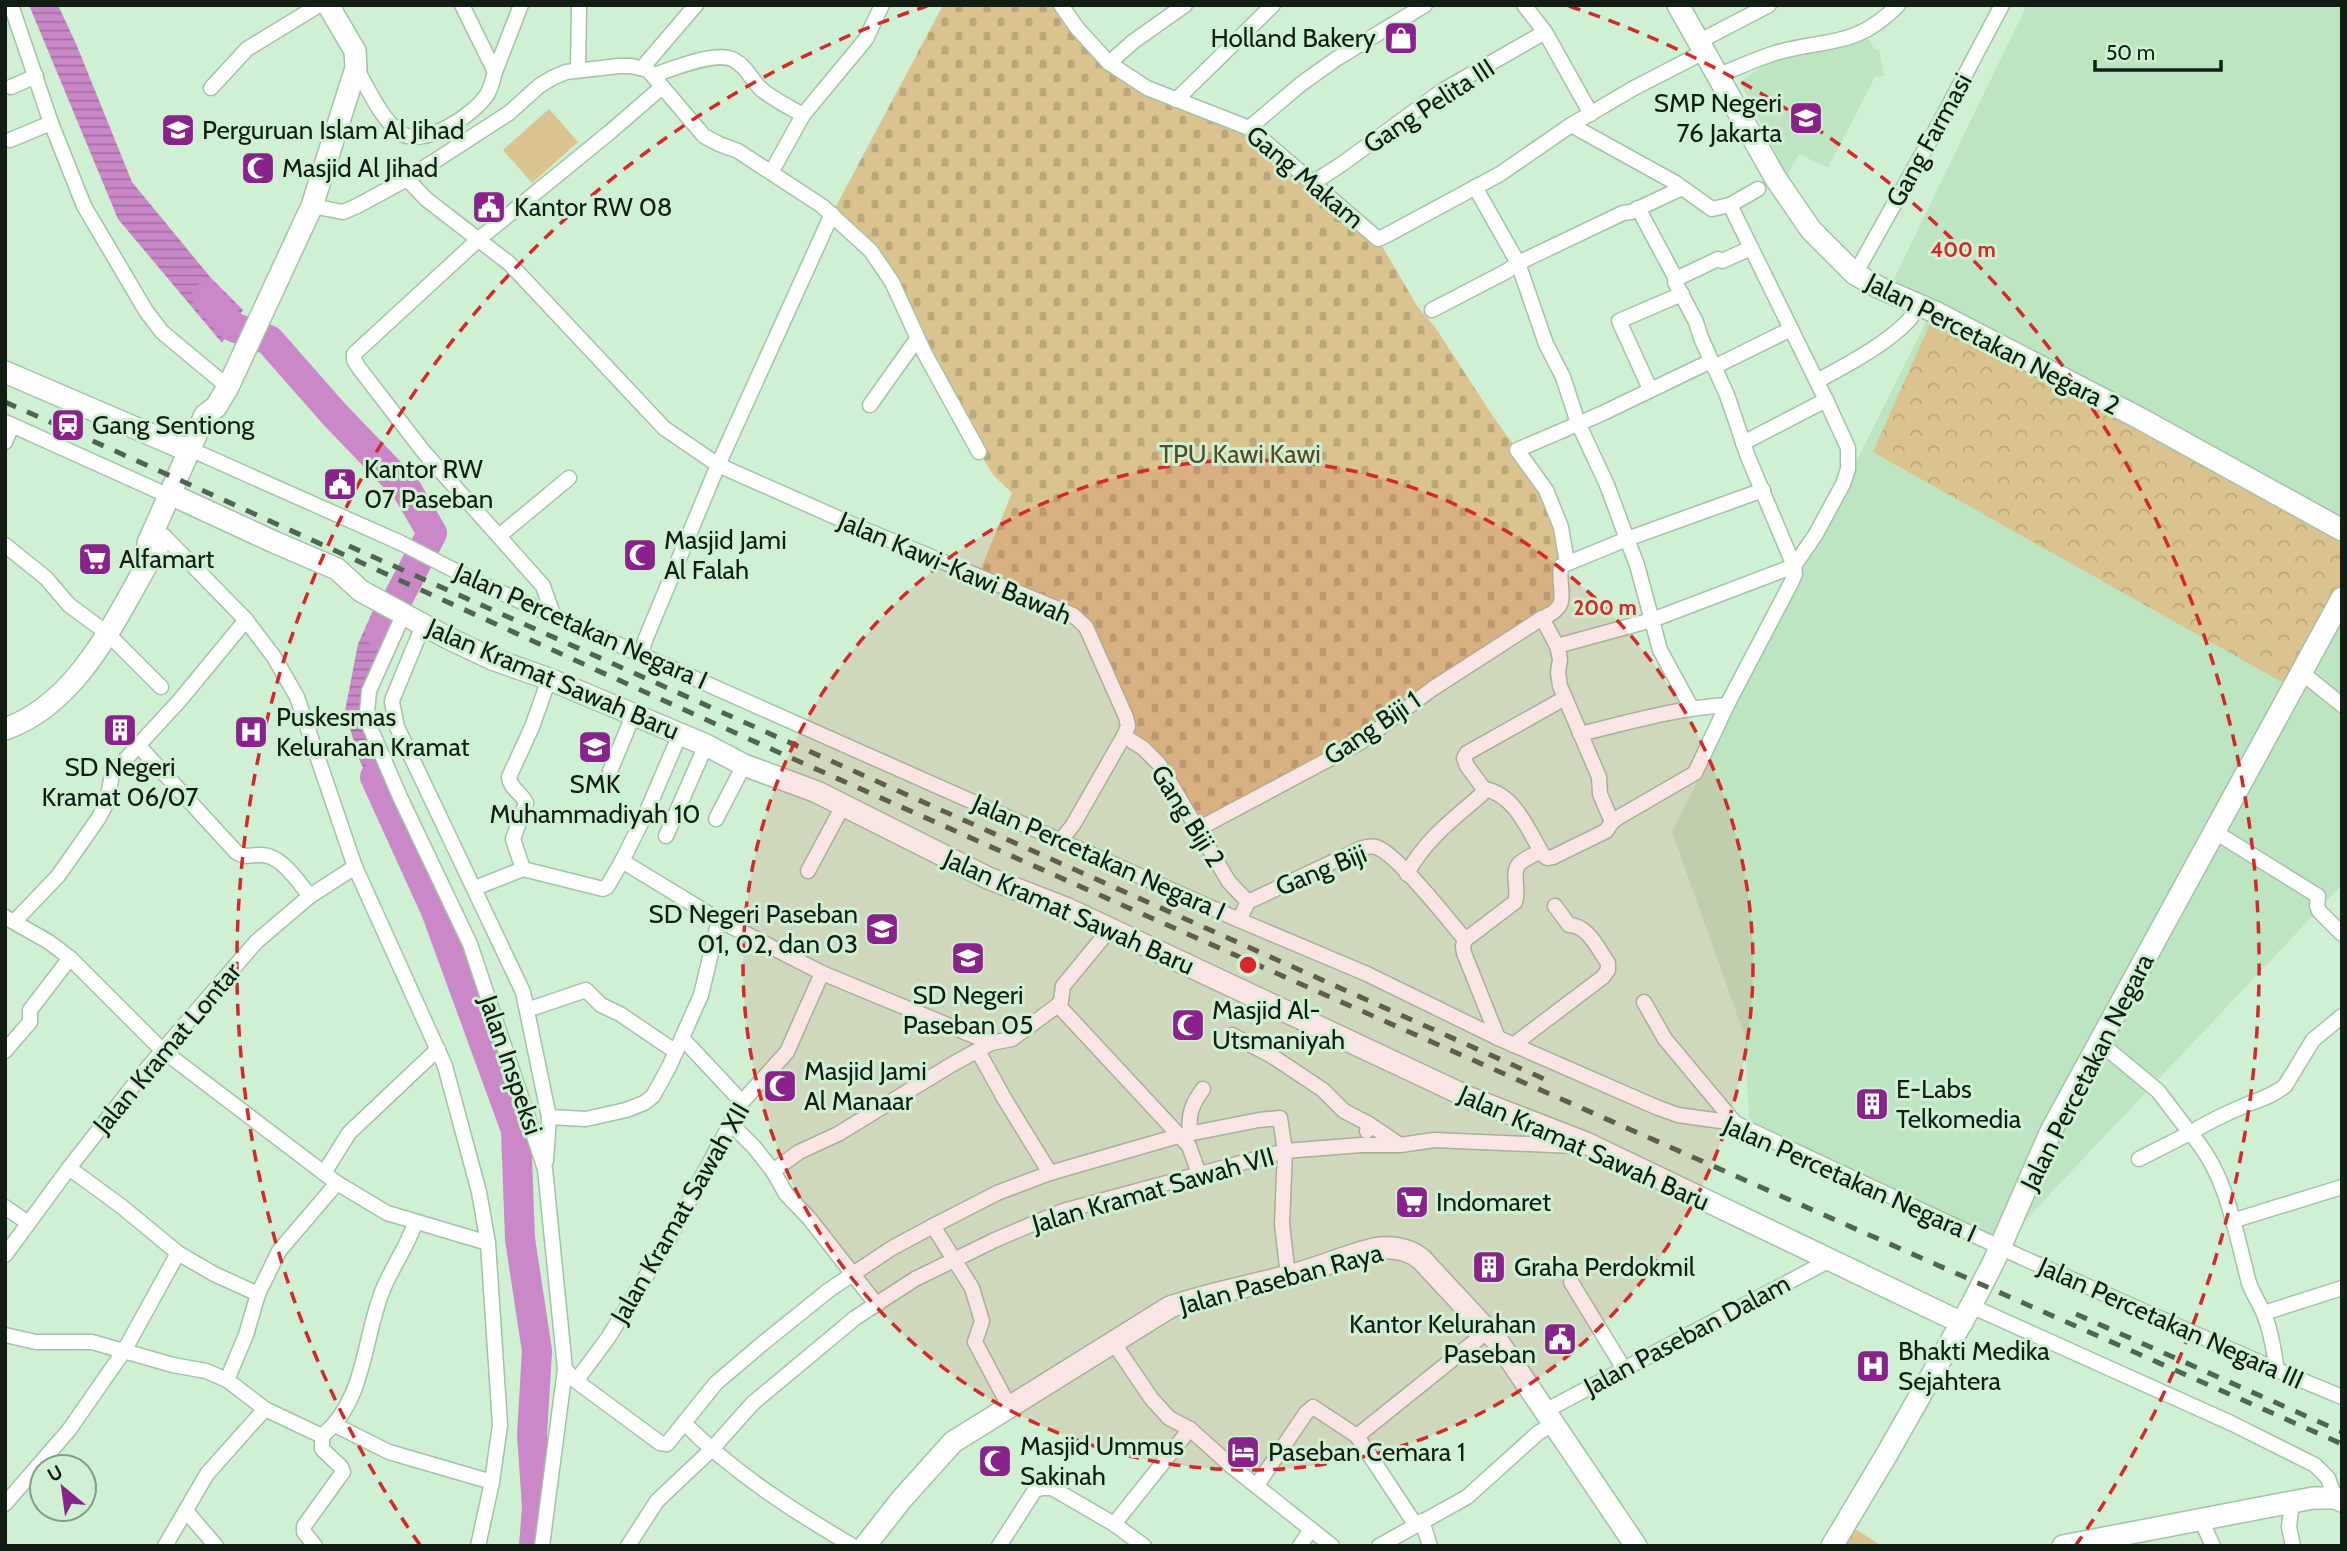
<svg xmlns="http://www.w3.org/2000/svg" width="2347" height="1551" font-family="Cabin,sans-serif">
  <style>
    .built { fill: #bee5c1 }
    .cemetery { fill: url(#cemetery-stones) }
    .park { fill: url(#park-crowns) }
    .garden { fill: #dac38e }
    .water { fill: url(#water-rules) }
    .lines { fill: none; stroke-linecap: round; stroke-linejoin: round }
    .river { stroke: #ca88c9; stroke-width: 30 }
    .street-casing { stroke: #a2c2a5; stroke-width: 17 }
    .secondary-casing { stroke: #a2c2a5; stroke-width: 24 }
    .street { stroke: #fff; stroke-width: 14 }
    .secondary { stroke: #fff; stroke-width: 21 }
    .rail { stroke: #516453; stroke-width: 5; stroke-dasharray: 12 12; stroke-linecap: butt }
    .ring { fill: none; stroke: #d62828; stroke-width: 3.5; stroke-dasharray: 12 9 }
    .labels { text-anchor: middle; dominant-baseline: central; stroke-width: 6; stroke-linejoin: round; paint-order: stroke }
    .poi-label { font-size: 26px; fill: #121e13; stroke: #cff0d2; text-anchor: start }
    .street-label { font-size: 26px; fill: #121e13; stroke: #cff0d2 }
    .park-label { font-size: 26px; fill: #594923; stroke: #cff0d2 }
    .centre { fill: #d62828; stroke: #cff0d2; stroke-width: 3.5 }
    .ring-label { font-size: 21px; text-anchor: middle; font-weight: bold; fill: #d62828; stroke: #cff0d2; stroke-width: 6; stroke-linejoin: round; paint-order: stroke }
  </style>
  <defs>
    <pattern id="cemetery-stones" width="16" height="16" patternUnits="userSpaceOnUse" patternTransform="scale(1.75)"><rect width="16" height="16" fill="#dac38e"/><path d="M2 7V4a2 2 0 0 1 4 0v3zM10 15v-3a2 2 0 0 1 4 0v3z" fill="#baa77a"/></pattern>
    <pattern id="park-crowns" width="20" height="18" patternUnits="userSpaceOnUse" patternTransform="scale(1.75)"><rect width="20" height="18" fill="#dac38e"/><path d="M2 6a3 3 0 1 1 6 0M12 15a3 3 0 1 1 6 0" fill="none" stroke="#baa77a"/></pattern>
    <pattern id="water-rules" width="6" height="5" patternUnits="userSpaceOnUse" patternTransform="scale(1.75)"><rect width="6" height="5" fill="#ca88c9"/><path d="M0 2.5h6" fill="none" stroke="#a36fa2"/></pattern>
  </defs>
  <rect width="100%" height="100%" fill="#cff0d2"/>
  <g class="built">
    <path d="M2027,5H2342V885L1999,1248L1749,1122L1745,1037L1672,832L1930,314L1889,289Z"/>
    <path d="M1865,33L1875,50H1879L1884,76L1875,77L1828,168L1799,154L1787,175L1740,82L1779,54Z"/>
  </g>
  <path class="cemetery" d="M943,5H1061L1090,41L1147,88L1242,124L1378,239L1417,306L1435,327L1492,415L1546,490L1561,527L1562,601L1361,742L1198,829L1159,764L1124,736L1128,726L1086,627L978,576L1012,493L994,476L975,445L892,282L832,214Z"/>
  <g class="park">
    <path d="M1935,312L2342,529V601L2294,689L1873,452Z"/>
    <path d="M1852,1527L1882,1546H1836Z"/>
  </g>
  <path class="garden" d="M549,109L578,142L532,183L503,150Z"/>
  <g class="water">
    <path d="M29,5H58L77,46L132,182L211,278L243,310L222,343L118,219Z"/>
    <path d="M375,606L397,615L361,708L401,809L386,819L359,759L345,711L358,644Z"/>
  </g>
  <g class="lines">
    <g class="river">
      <path d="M207,297L233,327L269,340L335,415L407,490L432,533L380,633"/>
      <path d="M375,777L436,911L516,1130L520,1239L537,1351L532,1434L537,1507L534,1546"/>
    </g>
    <g class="street-casing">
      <g id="street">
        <path d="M11,5L51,123L84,206L146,311L162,332L228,387"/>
        <path d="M1061,5L1077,28L1109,63L1147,88L1249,128L1378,239L1385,236L1500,174L1571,125L1634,88L1704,52"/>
        <path d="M1524,5L1545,32L1591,114"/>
        <path d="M1698,42L1769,5"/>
        <path d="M1109,63L1134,41L1185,5"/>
        <path d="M356,68C368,88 380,117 399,132C422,150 476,114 488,93C491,87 493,79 495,72L462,5"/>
        <path d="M642,68L696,5"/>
        <path d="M578,70L579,5"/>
        <path d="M495,72L521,5"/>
        <path d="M654,75C672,69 717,50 734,60C746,66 751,79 760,88C772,99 789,107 803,115"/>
        <path d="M1719,75C1737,68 1756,59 1775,53C1826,38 1855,49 1898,5"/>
        <path d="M11,87L36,76"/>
        <path d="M211,88L247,49L319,5"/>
        <path d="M1176,100L1273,5"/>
        <path d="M1571,125L1674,182L1712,209L1730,205L1758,189"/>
        <path d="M1249,128L1301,84L1336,59L1425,5"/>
        <path d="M10,140L51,123"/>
        <path d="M772,171L803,115L866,39L882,5"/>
        <path d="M407,179L509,113L539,86L552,78L566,72L619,66H631L648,70L704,136L719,144L738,151L822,206L871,251L892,282L925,354L979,452"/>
        <path d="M1314,182L1342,164L1442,91L1545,32"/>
        <path d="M1475,187L1518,263L1546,344L1563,377L1578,423L1607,485L1627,539L1561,566C1557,591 1573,606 1542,618L1557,646L1560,659L1558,673L1560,686L1599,777L1600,794L1612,822"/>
        <path d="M1730,205L1826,400L1743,443"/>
        <path d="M312,206L343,212L357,206L407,179L426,199L510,264L664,428L718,465L856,526L1073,615L1086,627L1126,717L1128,726L1125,734L1073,825L1061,840"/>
        <path d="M1638,208L1676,279"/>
        <path d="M1855,274L1938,126L2002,5"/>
        <path d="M1432,310L1507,271L1518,263L1623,213L1631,212L1682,188"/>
        <path d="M1714,367L1791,329"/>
        <path d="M1817,381C1845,366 1907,334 1919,305"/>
        <path d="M1650,389L1619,321L1682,294"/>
        <path d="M870,405L917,339"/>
        <path d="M5,422L169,496"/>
        <path d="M5,442L12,426"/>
        <path d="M201,454L401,543L475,581L1239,920L1367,974L1498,1038L1656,1107L1678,1115L1735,1123L2021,1257L2277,1370L2342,1397"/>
        <path d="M164,536L246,620L274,657L297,697L355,867L445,1066L479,1192L488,1243L500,1425L492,1482L478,1546"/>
        <path d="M499,536L569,478"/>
        <path d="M5,545L46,578L69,605L107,633L161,687"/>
        <path d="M1567,563L1561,527L1546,490L1517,450L1601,414L1711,361"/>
        <path d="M404,613L369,691L367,713L369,725L400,797L470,944L545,1169L565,1369L542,1546"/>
        <path d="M553,614L543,586L423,451L359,368L354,360V354L479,239L610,132L662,87"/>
        <path d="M424,623L393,698L392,702L397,727L523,992L549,1117L546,1161"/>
        <path d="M1557,646L1652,620L1794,566L1748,457L1727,395L1701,338L1696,322L1675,282L1676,279L1718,259L1722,261L1751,248"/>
        <path d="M641,653L646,638L718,465L832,214"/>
        <path d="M2301,672L2342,705"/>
        <path d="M1691,707L1660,650L1637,565L1627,539L1763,490"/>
        <path d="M1580,734C1629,722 1677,708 1727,705"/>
        <path d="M1124,736L1143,748L1159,764L1229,882L1248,902"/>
        <path d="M138,745L236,852C246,859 252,854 263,855C282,856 299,883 310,896"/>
        <path d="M610,771L633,716"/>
        <path d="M1484,789C1515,794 1528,830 1543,855L1547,858L1553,857L1606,831L1612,822L1619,817L1695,773L1727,705L1791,583L1795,574L1794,566L1816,534L1843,484L1848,469V448L1826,400"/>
        <path d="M716,819L744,765"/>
        <path d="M1198,829L1361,742L1432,689L1542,618"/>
        <path d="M2215,832L2318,896L2317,906L2319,911L2342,934"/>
        <path d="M666,836L706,745"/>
        <path d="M622,861L647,811L680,734"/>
        <path d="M523,869L513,839L526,803C522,793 510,789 509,777L532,727L549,679"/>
        <path d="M808,871L844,804"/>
        <path d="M1407,874C1424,841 1453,819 1481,795L1484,789L1467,766L1464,758L1467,753L1565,698"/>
        <path d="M475,888L523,869L603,889L607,887L622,861L719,920L822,973L991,1043"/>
        <path d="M5,917L49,942L70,958L162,1050L337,1183L387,1213L488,1243"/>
        <path d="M1239,920L1248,902L1360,849C1365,847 1371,846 1376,847C1396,853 1447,918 1462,936L1469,937L1515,902C1520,890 1510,872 1520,863C1526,858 1534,855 1540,851"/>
        <path d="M15,921L58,876L98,819L107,802L112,774L180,700L246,620"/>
        <path d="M1466,938L1463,946L1464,953L1498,1038"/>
        <path d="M1644,1002L1665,1039L1735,1123"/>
        <path d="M1058,1005L1189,1146L1199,1174"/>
        <path d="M527,1010L586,990L601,1005L620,1014L676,1052"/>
        <path d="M1232,1035L1272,1056L1323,1090L1344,1111L1369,1124"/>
        <path d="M682,1038L742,1102"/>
        <path d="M2099,1042L2158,1091L2190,1133C2208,1122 2227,1113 2246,1105C2261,1099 2272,1096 2285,1086L2313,1040L2342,1016"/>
        <path d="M1513,1045L1603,977L1608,970V963C1598,949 1588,925 1569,925L1555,906"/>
        <path d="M5,1051L30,1022V1010L70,958"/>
        <path d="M978,1051L1004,1098L1050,1173"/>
        <path d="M549,1117L586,1119L626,1110L644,1103L653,1096L669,1067L701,995L719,920"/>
        <path d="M731,1124L754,1147L773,1171L786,1194L809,1218L877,1305"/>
        <path d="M1367,1131L1369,1124L1400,1145"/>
        <path d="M1190,1133C1188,1114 1192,1104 1203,1089"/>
        <path d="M2139,1159L2190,1133C2227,1173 2235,1231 2249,1283C2253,1295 2261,1305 2265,1317C2272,1334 2274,1353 2277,1370"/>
        <path d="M69,1168L121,1206L178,1253L214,1274L258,1294"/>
        <path d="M773,1171L799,1152L838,1134L951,1065L991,1043L1012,1039L1058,1005L1061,1001L1063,986L1110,929"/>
        <path d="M324,1173L349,1133L438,1049"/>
        <path d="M5,1207L28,1223"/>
        <path d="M2232,1221L2342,1187"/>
        <path d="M933,1226L972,1288L982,1321L975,1342L1009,1406"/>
        <path d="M5,1255L69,1168L144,1072L256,942L310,896L355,867"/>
        <path d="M1571,1282L1624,1369"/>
        <path d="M1971,1306L2233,1424L2315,1465L2328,1478L2335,1498"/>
        <path d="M2264,1313L2342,1288"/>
        <path d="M5,1335L36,1342H92L173,1365L206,1371L227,1380L265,1409L322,1436"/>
        <path d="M1113,1342L1151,1398L1169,1418L1190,1429L1230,1465L1332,1546"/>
        <path d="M565,1369L576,1381L660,1443L667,1444L716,1383L762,1344L829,1290L892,1248L933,1226L997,1193L1050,1173L1178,1136L1259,1120L1280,1118L1285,1151L1282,1224L1288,1276"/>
        <path d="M227,1380L246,1335L258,1294L279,1251L337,1183"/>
        <path d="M576,1381L608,1338L669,1239L742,1102L787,1052L822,973"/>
        <path d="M1545,1411L1830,1260"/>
        <path d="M684,1423C733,1472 793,1511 853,1546"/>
        <path d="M335,1425L389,1452L492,1482"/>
        <path d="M1357,1436L1489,1330"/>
        <path d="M1257,1485L1306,1413L1313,1407L1357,1436L1415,1524"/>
        <path d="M2292,1502L2289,1527L2293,1546"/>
        <path d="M5,1504L69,1430L124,1351L178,1253"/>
        <path d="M186,1511L216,1546"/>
        <path d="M2201,1520L2213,1546"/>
        <path d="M1422,1521L1430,1546"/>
        <path d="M1114,1524L1144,1546"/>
        <path d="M165,1546L207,1474L265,1409"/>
        <path d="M315,1546L304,1532V1526L343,1472L341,1467L322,1449V1436C365,1401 363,1341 382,1292C391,1268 407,1248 415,1223"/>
        <path d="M628,1546L657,1501L711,1450L753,1403L855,1318L915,1279L995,1240L1063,1211L1285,1151L1361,1145H1400L1434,1140L1574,1146L1582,1145"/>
        <path d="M999,1546L1035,1490L1042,1488H1052L1114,1524L1190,1429"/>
        <path d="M1300,1546L1311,1529"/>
        <path d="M1379,1546L1467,1497L1538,1433L1553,1424"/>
      </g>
    </g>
    <g class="secondary-casing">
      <g id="secondary">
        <path d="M1678,5L1776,179L1811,230L1855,274L1880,288L1935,312L2141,419L2342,530"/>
        <path d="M5,372L189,451"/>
        <path d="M181,499L274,542L337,569L361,591L446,637L492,659L549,679L706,745L744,765L817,792L988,878L1068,909L1470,1098L1586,1143L1962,1323"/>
        <path d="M149,561L148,543L205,415L216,407L228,387L312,206L356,68L355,51L328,5"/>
        <path d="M5,729C77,704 114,622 149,561L157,551"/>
        <path d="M865,1546L901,1500L953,1442L1170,1307C1213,1292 1258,1285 1302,1272C1325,1266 1358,1251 1380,1248C1395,1247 1410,1250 1421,1259L1499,1343L1636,1546"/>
        <path d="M1832,1546L1887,1454L1971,1306L1994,1261L2051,1131L2342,598"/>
        <path d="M2063,1546L2313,1498H2335L2342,1501"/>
      </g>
    </g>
    <use href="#street" class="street"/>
    <use href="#secondary" class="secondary"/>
    <g class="rail">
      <path d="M5,402C279,523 551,651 825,773C1330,998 1837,1220 2342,1444"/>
      <path d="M349,546L1551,1082"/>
      <path d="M2076,1314L2342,1432"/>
    </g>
  </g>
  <circle cx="1248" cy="965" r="505" fill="#d62828" fill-opacity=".12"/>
  <g class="ring">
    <circle cx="1248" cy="965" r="505"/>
    <path d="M420 1545A1011 1011 0 0 1 927 6M1569 6A1011 1011 0 0 1 2076 1545"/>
  </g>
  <defs>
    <g id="shop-square" transform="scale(1.75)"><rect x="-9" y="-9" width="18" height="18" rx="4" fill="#89238b" stroke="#cff0d2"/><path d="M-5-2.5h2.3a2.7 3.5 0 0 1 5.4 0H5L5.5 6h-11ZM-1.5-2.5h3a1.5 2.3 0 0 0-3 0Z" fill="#fff"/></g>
    <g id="school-square" transform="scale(1.75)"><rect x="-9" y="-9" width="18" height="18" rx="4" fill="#89238b" stroke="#cff0d2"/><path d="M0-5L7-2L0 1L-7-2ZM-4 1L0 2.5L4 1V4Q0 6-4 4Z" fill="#fff"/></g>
    <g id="mosque-square" transform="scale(1.75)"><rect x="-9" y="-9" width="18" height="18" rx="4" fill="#89238b" stroke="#cff0d2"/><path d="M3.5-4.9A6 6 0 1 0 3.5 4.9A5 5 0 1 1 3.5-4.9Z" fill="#fff"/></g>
    <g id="civic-square" transform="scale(1.75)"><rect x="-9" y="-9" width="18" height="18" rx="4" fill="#89238b" stroke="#cff0d2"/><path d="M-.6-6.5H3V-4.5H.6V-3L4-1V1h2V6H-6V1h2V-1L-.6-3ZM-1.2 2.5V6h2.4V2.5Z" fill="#fff"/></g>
    <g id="station-square" transform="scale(1.75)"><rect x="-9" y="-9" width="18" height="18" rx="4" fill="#89238b" stroke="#cff0d2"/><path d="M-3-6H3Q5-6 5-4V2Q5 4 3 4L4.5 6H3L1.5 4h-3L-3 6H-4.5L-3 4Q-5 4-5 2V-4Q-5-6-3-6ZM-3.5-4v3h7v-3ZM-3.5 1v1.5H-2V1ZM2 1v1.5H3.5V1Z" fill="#fff"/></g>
    <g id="supermarket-square" transform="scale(1.75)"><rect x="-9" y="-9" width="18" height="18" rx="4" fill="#89238b" stroke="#cff0d2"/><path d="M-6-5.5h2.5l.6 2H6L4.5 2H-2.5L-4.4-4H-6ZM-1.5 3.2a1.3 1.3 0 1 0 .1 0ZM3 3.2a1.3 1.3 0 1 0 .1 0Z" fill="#fff"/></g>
    <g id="building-square" transform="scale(1.75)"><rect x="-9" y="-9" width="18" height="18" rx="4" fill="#89238b" stroke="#cff0d2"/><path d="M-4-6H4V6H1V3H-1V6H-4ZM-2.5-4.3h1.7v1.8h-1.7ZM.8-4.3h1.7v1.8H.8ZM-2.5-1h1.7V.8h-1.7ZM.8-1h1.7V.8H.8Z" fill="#fff"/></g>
    <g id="hospital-square" transform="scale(1.75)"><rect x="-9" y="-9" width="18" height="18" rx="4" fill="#89238b" stroke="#cff0d2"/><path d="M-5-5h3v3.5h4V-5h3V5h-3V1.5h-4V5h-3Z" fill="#fff"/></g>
    <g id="hotel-square" transform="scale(1.75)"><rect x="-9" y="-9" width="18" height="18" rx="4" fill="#89238b" stroke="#cff0d2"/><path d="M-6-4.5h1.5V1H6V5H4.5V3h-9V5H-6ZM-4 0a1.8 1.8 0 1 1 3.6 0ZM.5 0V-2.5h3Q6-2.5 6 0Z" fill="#fff"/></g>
  </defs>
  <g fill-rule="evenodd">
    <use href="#shop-square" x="1401" y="38"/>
    <use href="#school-square" x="1806" y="118"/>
    <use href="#school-square" x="178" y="130"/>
    <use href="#mosque-square" x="258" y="168"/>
    <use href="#civic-square" x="489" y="207"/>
    <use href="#station-square" x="68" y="425"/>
    <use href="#civic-square" x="340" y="484"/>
    <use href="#mosque-square" x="640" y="555"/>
    <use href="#supermarket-square" x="95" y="559"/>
    <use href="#building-square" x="120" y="730"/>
    <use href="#hospital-square" x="251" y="732"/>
    <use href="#school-square" x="595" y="747"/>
    <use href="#school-square" x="882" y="929"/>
    <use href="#school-square" x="968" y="958"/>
    <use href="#mosque-square" x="1188" y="1025"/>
    <use href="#mosque-square" x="780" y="1086"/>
    <use href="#building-square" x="1872" y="1104"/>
    <use href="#supermarket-square" x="1412" y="1202"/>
    <use href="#building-square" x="1489" y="1267"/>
    <use href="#civic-square" x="1560" y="1339"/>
    <use href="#hospital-square" x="1873" y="1366"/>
    <use href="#hotel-square" x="1243" y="1452"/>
    <use href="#mosque-square" x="995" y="1461"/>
  </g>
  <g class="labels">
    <g class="poi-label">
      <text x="1376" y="38" text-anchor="end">Holland Bakery</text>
      <text x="1782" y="103" text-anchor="end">SMP Negeri<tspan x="1782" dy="30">76 Jakarta</tspan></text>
      <text x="202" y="130">Perguruan Islam Al Jihad</text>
      <text x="282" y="168">Masjid Al Jihad</text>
      <text x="514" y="207">Kantor RW 08</text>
      <text x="92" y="425">Gang Sentiong</text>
      <text x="364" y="469">Kantor RW<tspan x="364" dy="30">07 Paseban</tspan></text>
      <text x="664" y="540">Masjid Jami<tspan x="664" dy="30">Al Falah</tspan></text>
      <text x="119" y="559">Alfamart</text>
      <text x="276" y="717">Puskesmas<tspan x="276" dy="30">Kelurahan Kramat</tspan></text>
      <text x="120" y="767" text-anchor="middle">SD Negeri<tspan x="120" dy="30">Kramat 06/07</tspan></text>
      <text x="595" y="784" text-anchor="middle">SMK<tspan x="595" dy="30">Muhammadiyah 10</tspan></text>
      <text x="858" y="914" text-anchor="end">SD Negeri Paseban<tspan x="858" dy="30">01, 02, dan 03</tspan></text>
      <text x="968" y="995" text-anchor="middle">SD Negeri<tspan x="968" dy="30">Paseban 05</tspan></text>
      <text x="1212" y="1010">Masjid Al-<tspan x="1212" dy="30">Utsmaniyah</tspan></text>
      <text x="804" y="1071">Masjid Jami<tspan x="804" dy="30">Al Manaar</tspan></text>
      <text x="1896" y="1089">E-Labs<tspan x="1896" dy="30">Telkomedia</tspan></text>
      <text x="1436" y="1202">Indomaret</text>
      <text x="1514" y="1267">Graha Perdokmil</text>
      <text x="1536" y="1324" text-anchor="end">Kantor Kelurahan<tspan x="1536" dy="30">Paseban</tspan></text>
      <text x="1898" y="1351">Bhakti Medika<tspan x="1898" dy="30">Sejahtera</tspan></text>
      <text x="1020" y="1446">Masjid Ummus<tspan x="1020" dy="30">Sakinah</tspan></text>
      <text x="1268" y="1452">Paseban Cemara 1</text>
    </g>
    <g class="street-label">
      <text transform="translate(1429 106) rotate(-33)">Gang Pelita III</text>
      <text transform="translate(1929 140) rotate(-61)">Gang Farmasi</text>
      <text transform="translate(1305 177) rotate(40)">Gang Makam</text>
      <text transform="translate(1993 344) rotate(27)">Jalan Percetakan Negara 2</text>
      <text transform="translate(955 568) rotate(23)">Jalan Kawi-Kawi Bawah</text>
      <text transform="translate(581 626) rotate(24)">Jalan Percetakan Negara I</text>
      <text transform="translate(553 679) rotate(23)">Jalan Kramat Sawah Baru</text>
      <text transform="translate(1372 728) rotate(-34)">Gang Biji 1</text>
      <text transform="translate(1188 816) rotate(58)">Gang Biji 2</text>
      <text transform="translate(1099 857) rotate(24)">Jalan Percetakan Negara I</text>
      <text transform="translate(1321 870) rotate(-22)">Gang Biji</text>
      <text transform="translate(1069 912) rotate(24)">Jalan Kramat Sawah Baru</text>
      <text transform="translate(167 1048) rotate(-50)">Jalan Kramat Lontar</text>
      <text transform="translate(511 1065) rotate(71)">Jalan Inspeksi</text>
      <text transform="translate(2087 1072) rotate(-63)">Jalan Percetakan Negara</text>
      <text transform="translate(1584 1148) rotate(24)">Jalan Kramat Sawah Baru</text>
      <text transform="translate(1850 1179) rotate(24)">Jalan Percetakan Negara I</text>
      <text transform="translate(1153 1190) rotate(-16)">Jalan Kramat Sawah VII</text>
      <text transform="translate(680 1213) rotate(-60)">Jalan Kramat Sawah XII</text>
      <text transform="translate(1281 1279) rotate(-15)">Jalan Paseban Raya</text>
      <text transform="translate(2171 1323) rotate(24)">Jalan Percetakan Negara III</text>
      <text transform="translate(1687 1335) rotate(-28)">Jalan Paseban Dalam</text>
    </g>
    <g class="park-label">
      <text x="1240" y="454">TPU Kawi Kawi</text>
    </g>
  </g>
  <circle cx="1248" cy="965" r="10" class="centre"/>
  <g class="ring-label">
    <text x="1963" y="257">400 m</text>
    <text x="1605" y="615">200 m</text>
  </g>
  <rect width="2347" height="1551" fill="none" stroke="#121e13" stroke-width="14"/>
  <g transform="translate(63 1488) rotate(331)"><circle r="33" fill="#cff0d2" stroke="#839c86" stroke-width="2"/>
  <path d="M0-5L12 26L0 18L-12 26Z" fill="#89238b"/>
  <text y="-10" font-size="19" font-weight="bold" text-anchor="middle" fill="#121e13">U</text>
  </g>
  <path d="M2095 60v10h126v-10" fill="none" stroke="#121e13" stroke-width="3.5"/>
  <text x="2106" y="60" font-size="21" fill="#121e13" stroke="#cff0d2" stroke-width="5" paint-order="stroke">50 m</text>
</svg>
